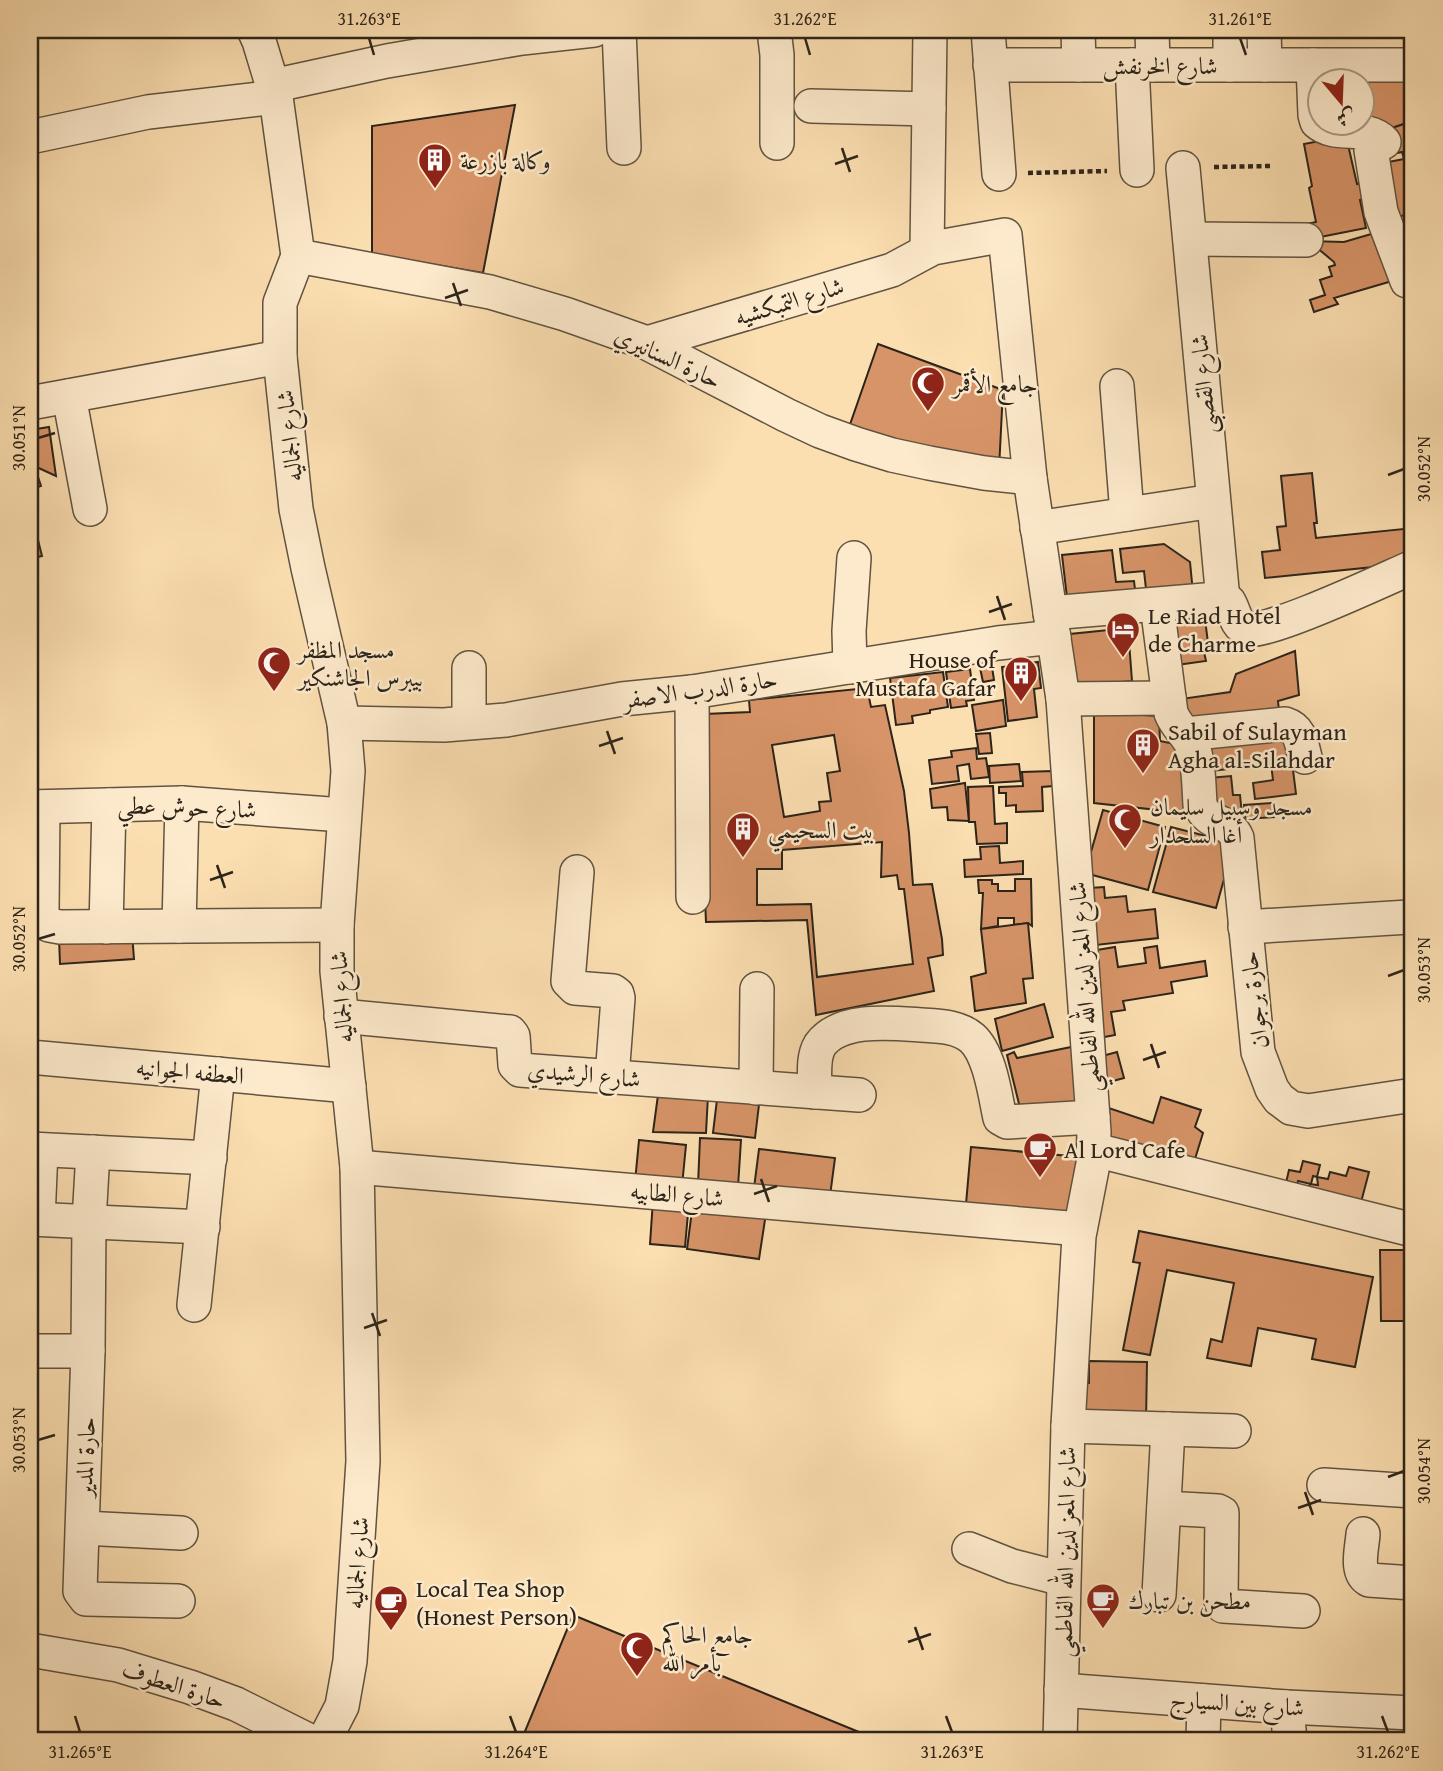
<svg xmlns="http://www.w3.org/2000/svg" width="1443" height="1771" font-family="'Gentium Book Plus',Amiri,serif">
  <style>
    .building { fill: #d79468; stroke: #2c241a; stroke-width: 2; fill-rule: evenodd }
    .lines { fill: none; stroke-linecap: round; stroke-linejoin: round }
    .minor-casing { stroke: #605340; stroke-width: 36 }
    .path { stroke: #2c241a; stroke-width: 4.5; stroke-dasharray: 5 3.5; stroke-linecap: butt }
    .minor { stroke: #fdeacc; stroke-width: 33 }
    .ticks { fill: none; stroke: #2c241a; stroke-width: 2.5 }
    .labels { text-anchor: middle; dominant-baseline: central; stroke-width: 5; stroke-linejoin: round; paint-order: stroke }
    .street-label { font-size: 24px; fill: #2c241a; stroke: #fdeacc }
    .poi-label { font-size: 24px; fill: #2c241a; stroke: #fdeacc; text-anchor: start }
    .neatline { fill: none; stroke: #2c241a; stroke-width: 2.5 }
    .ticks-label { font-size: 18px; text-anchor: middle; fill: #2c241a }
  </style>
  <rect width="100%" height="100%" fill="#fcdfb1"/>
  <filter id="stains"><feTurbulence type="fractalNoise" baseFrequency=".00286" numOctaves="4"/><feColorMatrix values="0 0 0 0 .2 0 0 0 0 .09 0 0 0 0 .02 0 0 0 .5 -.17"/></filter>
  <radialGradient id="worn" r=".72"><stop offset=".6" stop-color="#630" stop-opacity="0"/><stop offset="1" stop-color="#630" stop-opacity=".3"/></radialGradient>
  <g class="building">
    <path d="M1413,70V121L1389,129L1362,122V80Z"/>
    <path d="M515,105L483,273L372,254V126Z"/>
    <path d="M1413,121V156L1404,159L1402,152L1397,153L1389,129Z"/>
    <path d="M1346,136L1357,184L1372,181L1375,196L1360,200L1366,228L1310,239L1307,224L1316,222L1309,188L1312,186L1304,144Z"/>
    <path d="M1413,156V212L1388,221L1378,164L1404,159Z"/>
    <path d="M1409,218L1411,225L1413,226V269L1400,236L1407,234L1402,220Z"/>
    <path d="M1378,232L1392,281L1334,298L1338,304L1314,312L1310,300L1325,295L1320,280L1332,276L1329,267L1335,265L1334,262L1309,241L1344,242Z"/>
    <path d="M878,344L1003,390L999,469L846,436Z"/>
    <path d="M49,427L56,476L30,464V430Z"/>
    <path d="M35,468L41,486L30,490V470Z"/>
    <path d="M1312,473L1317,523H1314L1316,538L1413,528V563L1265,578L1262,552L1280,550L1277,527L1286,526L1281,476Z"/>
    <path d="M36,532L42,556L30,559V533Z"/>
    <path d="M1164,544L1190,562L1193,593L1147,598L1144,571L1123,573L1120,549Z"/>
    <path d="M1112,550L1116,582L1134,581L1136,598L1068,606L1062,555Z"/>
    <path d="M1204,611L1209,651L1204,652L1206,661L1169,666L1163,616Z"/>
    <path d="M1128,628L1132,681L1074,686L1070,634Z"/>
    <path d="M1295,651L1299,695L1278,701L1280,720L1184,724L1181,699L1230,692L1236,674Z"/>
    <path d="M1038,662L1041,688L1034,689L1037,717L1008,721L1002,667Z"/>
    <path d="M992,667L994,680L983,682L980,668Z"/>
    <path d="M970,669L974,700L966,701L967,706L951,708L946,672Z"/>
    <path d="M943,672L948,707L930,710V713L912,716L913,723L896,725L890,678Z"/>
    <path d="M867,688L871,707L885,705L904,791L909,833L913,885L932,884L942,939L943,955L928,958L934,991L816,1015L807,920L706,922L702,829L705,714L750,712L749,700ZM834,735L840,771L827,773L831,801L819,802L820,811L784,817L772,745ZM882,842L881,877L897,875L899,889H904L913,964L817,977L811,904L757,905V869H782V850Z"/>
    <path d="M1003,700L1006,726L976,731L972,705Z"/>
    <path d="M1094,712L1159,716L1160,741L1188,747L1195,814L1094,803Z"/>
    <path d="M1288,730L1296,794L1255,799L1253,783L1273,780L1271,764L1212,771L1208,740Z"/>
    <path d="M990,733L992,753L979,754L976,734Z"/>
    <path d="M976,748L977,759L986,758L989,777L971,779L969,764L957,766L959,781L932,784L929,760L952,757L951,751Z"/>
    <path d="M1019,764L1021,781L990,783L989,766Z"/>
    <path d="M1052,771L1053,786L1042,787L1043,811L1016,812V805L1006,806V793H999V787L1023,786L1022,772Z"/>
    <path d="M1231,776L1233,795H1240L1242,815L1213,817L1209,778Z"/>
    <path d="M965,783L969,821L948,820L947,807L932,808L930,789Z"/>
    <path d="M993,786L995,824L1007,823V843L977,844L975,822H969L968,787Z"/>
    <path d="M1273,803L1274,817L1245,819L1244,805Z"/>
    <path d="M1103,810L1165,827L1148,890L1085,873Z"/>
    <path d="M1171,827L1226,841L1231,854L1216,908L1153,892Z"/>
    <path d="M999,846L1000,863L1023,861V874L965,877L964,860L981,859L980,847Z"/>
    <path d="M1015,879H1031L1032,926L1028,923L1014,925V918H998V926L981,929L983,893H979L978,880H992V884H998V891H1015Z"/>
    <path d="M1104,887L1105,898L1126,896L1128,912L1155,909L1158,938L1096,945L1090,888Z"/>
    <path d="M1028,923L1033,978L1023,979L1026,1003L975,1011L971,977L986,973L981,929Z"/>
    <path d="M132,933L134,959L60,964L59,938Z"/>
    <path d="M1157,946L1160,968L1205,961L1207,976L1171,982L1173,993L1123,1001L1125,1010L1111,1012L1115,1035L1099,1038L1085,952L1115,947L1118,967L1146,963L1144,948Z"/>
    <path d="M1044,1004L1053,1037L1002,1051L995,1019Z"/>
    <path d="M1076,1046L1078,1117L1021,1112L1007,1055L1014,1052L1017,1058Z"/>
    <path d="M1117,1052L1124,1078L1102,1084L1095,1058Z"/>
    <path d="M718,1091L760,1096L755,1138L713,1133Z"/>
    <path d="M658,1095H708L706,1133L653,1132Z"/>
    <path d="M1161,1097L1201,1110L1195,1127L1203,1133L1191,1172L1099,1141L1103,1106L1153,1123Z"/>
    <path d="M700,1138L741,1140L738,1187L698,1185Z"/>
    <path d="M639,1140L686,1145L682,1186L635,1182Z"/>
    <path d="M971,1147L1080,1157L1074,1213L966,1204Z"/>
    <path d="M759,1149L835,1158L830,1196L754,1188Z"/>
    <path d="M1303,1161L1320,1165L1317,1177L1313,1176L1311,1184L1298,1181L1296,1190L1285,1187L1289,1170L1300,1172Z"/>
    <path d="M1349,1167L1369,1172L1359,1210L1306,1196L1310,1184L1318,1185L1317,1177L1328,1179L1330,1172L1346,1176Z"/>
    <path d="M653,1200L689,1202L685,1247L650,1244Z"/>
    <path d="M693,1203L766,1213L759,1259L687,1249Z"/>
    <path d="M1139,1231L1373,1277L1355,1367L1312,1359L1316,1339L1258,1328L1251,1366L1207,1358L1211,1339L1222,1342L1234,1283L1167,1270L1150,1355L1123,1350L1140,1263L1133,1262Z"/>
    <path d="M1380,1250H1413V1321H1381Z"/>
    <path d="M1089,1361L1147,1362L1146,1422H1077L1078,1383H1089Z"/>
    <path d="M573,1615L881,1741H521Z"/>
  </g>
  <g class="lines">
    <g class="minor-casing">
      <g id="minor">
        <path d="M254,30L259,41L276,97L298,256"/>
        <path d="M619,30L624,148"/>
        <path d="M774,30L777,55V143"/>
        <path d="M988,30L999,174"/>
        <path d="M1078,30L1079,65"/>
        <path d="M1152,30L1153,65"/>
        <path d="M1230,30V65"/>
        <path d="M1264,30L1265,65"/>
        <path d="M990,65H1413"/>
        <path d="M1132,65L1137,170"/>
        <path d="M1313,65L1315,115L1317,122C1336,139 1366,123 1384,142L1371,150L1381,212L1407,281L1413,282"/>
        <path d="M272,86L387,61L522,38L594,30"/>
        <path d="M811,106L929,109"/>
        <path d="M30,137L148,112L276,97"/>
        <path d="M1183,168L1223,600"/>
        <path d="M1190,239L1306,240"/>
        <path d="M927,251L930,30"/>
        <path d="M298,256L280,303V357L296,509L308,568L344,723L348,771L337,925V971L357,1167L363,1461L350,1661L342,1706L324,1741"/>
        <path d="M298,256L490,292L565,314L647,343L786,415L820,431L856,444L892,455L929,463L984,473L1030,478"/>
        <path d="M647,343L892,270L933,248L1005,235L1030,478L1063,699L1094,1132L1093,1164L1079,1236L1068,1426L1060,1741"/>
        <path d="M1117,386L1127,514"/>
        <path d="M69,396L90,509"/>
        <path d="M30,403L280,357"/>
        <path d="M1037,528L1213,501"/>
        <path d="M1157,605L1171,713C1176,726 1186,733 1192,745C1199,758 1199,790 1200,805C1209,827 1229,818 1237,838L1258,1052L1272,1089L1279,1099L1291,1108L1308,1111L1413,1095"/>
        <path d="M1050,613L1217,599L1229,602C1234,610 1236,626 1246,629C1265,636 1387,578 1413,567"/>
        <path d="M850,667L849,631L854,558"/>
        <path d="M692,692L693,897"/>
        <path d="M1063,699L1169,698"/>
        <path d="M469,722V668"/>
        <path d="M344,723L444,725L506,720L622,699L692,692L998,643L1054,637"/>
        <path d="M1185,734L1285,724C1301,729 1301,743 1305,757"/>
        <path d="M30,807L182,803L343,815"/>
        <path d="M43,807L42,910V916L49,925L60,927L337,925"/>
        <path d="M577,872L568,981L575,988L613,991L617,994L618,998L612,1077"/>
        <path d="M179,926L182,803"/>
        <path d="M106,927L109,805"/>
        <path d="M1245,927L1409,917"/>
        <path d="M341,1016L510,1032L513,1036L515,1065L520,1070L859,1095"/>
        <path d="M30,1057L349,1086"/>
        <path d="M756,1088L757,989"/>
        <path d="M815,1092C815,1077 812,1058 820,1045C840,1017 892,1023 921,1025C938,1026 958,1026 972,1038C990,1054 995,1095 1000,1118L1007,1122L1093,1117"/>
        <path d="M30,1149L210,1158"/>
        <path d="M1095,1150L1413,1230"/>
        <path d="M93,1152L89,1221L88,1351L80,1591L86,1599L178,1601"/>
        <path d="M357,1167L1080,1229"/>
        <path d="M30,1219L203,1227"/>
        <path d="M38,1219L41,1150"/>
        <path d="M194,1305L218,1074"/>
        <path d="M36,1351H88"/>
        <path d="M1068,1426L1234,1431"/>
        <path d="M1324,1485L1413,1491"/>
        <path d="M1164,1508L1218,1511L1222,1513L1221,1601L1223,1606L1303,1611"/>
        <path d="M83,1528L181,1533"/>
        <path d="M1363,1534C1362,1549 1355,1572 1369,1580L1413,1583"/>
        <path d="M969,1549L1012,1566L1063,1579"/>
        <path d="M1159,1595L1168,1429"/>
        <path d="M30,1650L118,1665L190,1687L236,1704L310,1741"/>
        <path d="M1061,1690L1287,1707L1413,1713"/>
        <path d="M1287,1707L1290,1741"/>
        <path d="M1203,1741L1204,1701"/>
      </g>
    </g>
    <g class="path">
      <path d="M1214,167L1272,166"/>
      <path d="M1028,173L1107,171"/>
    </g>
    <use href="#minor" class="minor"/>
  </g>
  <path class="ticks" d="M369,38L374,55M805,38L810,55M1240,38L1246,55M842,148L850,172M835,164L858,156M453,283L461,306M445,298L468,290M38,438L55,433M1388,475L1404,469M997,596L1005,620M989,612L1012,604M607,731L615,754M599,746L623,738M217,865L225,888M210,880L233,872M38,939L55,934M1388,976L1404,970M1151,1044L1159,1068M1143,1060L1166,1052M761,1179L769,1202M754,1194L777,1186M372,1313L380,1336M364,1328L387,1320M38,1440L55,1435M1388,1477L1404,1471M1305,1492L1313,1515M1298,1508L1321,1500M915,1627L923,1650M908,1642L931,1634M75,1716L80,1732M510,1716L516,1732M946,1716L952,1732M1382,1716L1388,1732"/>
  <defs>
    <g id="building-pin" transform="scale(1.75)"><path d="M0 17L-7.5 6A9.5 9.5 0 1 1 7.5 6Z" fill="#8f2418" stroke="#fdeacc"/><path d="M-4-6H4V6H1V3H-1V6H-4ZM-2.5-4.3h1.7v1.8h-1.7ZM.8-4.3h1.7v1.8H.8ZM-2.5-1h1.7V.8h-1.7ZM.8-1h1.7V.8H.8Z" fill="#fff"/></g>
    <g id="mosque-pin" transform="scale(1.75)"><path d="M0 17L-7.5 6A9.5 9.5 0 1 1 7.5 6Z" fill="#8f2418" stroke="#fdeacc"/><path d="M3.5-4.9A6 6 0 1 0 3.5 4.9A5 5 0 1 1 3.5-4.9Z" fill="#fff"/></g>
    <g id="hotel-pin" transform="scale(1.75)"><path d="M0 17L-7.5 6A9.5 9.5 0 1 1 7.5 6Z" fill="#8f2418" stroke="#fdeacc"/><path d="M-6-4.5h1.5V1H6V5H4.5V3h-9V5H-6ZM-4 0a1.8 1.8 0 1 1 3.6 0ZM.5 0V-2.5h3Q6-2.5 6 0Z" fill="#fff"/></g>
    <g id="cafe-pin" transform="scale(1.75)"><path d="M0 17L-7.5 6A9.5 9.5 0 1 1 7.5 6Z" fill="#8f2418" stroke="#fdeacc"/><path d="M-5.5-4.5H6V0H3Q3 3.5 0 3.5H-2.5Q-5.5 3.5-5.5 0ZM3-3.2v2h1.7v-2ZM-6 4.5H4V6H-6Z" fill="#fff"/></g>
  </defs>
  <g fill-rule="evenodd">
    <use href="#building-pin" x="435" y="160"/>
    <use href="#mosque-pin" x="928" y="383"/>
    <use href="#hotel-pin" x="1123" y="629"/>
    <use href="#mosque-pin" x="274" y="663"/>
    <use href="#building-pin" x="1021" y="673"/>
    <use href="#building-pin" x="1143" y="745"/>
    <use href="#mosque-pin" x="1125" y="820"/>
    <use href="#building-pin" x="743" y="829"/>
    <use href="#cafe-pin" x="1040" y="1149"/>
    <use href="#cafe-pin" x="1103" y="1600"/>
    <use href="#cafe-pin" x="391" y="1602"/>
    <use href="#mosque-pin" x="637" y="1648"/>
  </g>
  <g class="labels">
    <g class="street-label">
      <text x="1160" y="65">شارع الخرنفش</text>
      <text transform="translate(789 301) rotate(-17)">شارع التمبكشيه</text>
      <text transform="translate(668 357) rotate(25)">حارة السنانيري</text>
      <text transform="translate(1203 384) rotate(-95)">شارع القصبى</text>
      <text transform="translate(289 436) rotate(-96)">شارع الجماليه</text>
      <text transform="translate(700 689) rotate(-8)">حارة الدرب الاصفر</text>
      <text transform="translate(187 807) rotate(2)">شارع حوش عطي</text>
      <text transform="translate(1084 987) rotate(-94)">شارع المعز لدين الله الفاطمي</text>
      <text transform="translate(341 997) rotate(-94)">شارع الجماليه</text>
      <text transform="translate(1254 1000) rotate(-97)">حارة برجوان</text>
      <text transform="translate(190 1071) rotate(5)">العطفه الجوانيه</text>
      <text transform="translate(584 1074) rotate(5)">شارع الرشيدي</text>
      <text transform="translate(677 1194) rotate(5)">شارع الطابيه</text>
      <text transform="translate(85 1457) rotate(-88)">حارة المدير</text>
      <text transform="translate(1065 1552) rotate(-89)">شارع المعز لدين الله الفاطمي</text>
      <text transform="translate(357 1563) rotate(-86)">شارع الجماليه</text>
      <text transform="translate(174 1684) rotate(18)">حارة العطوف</text>
      <text transform="translate(1237 1703) rotate(4)">شارع بين السيارج</text>
    </g>
    <g class="poi-label">
      <text x="460" y="160">وكالة بازرعة</text>
      <text x="953" y="383">جامع الأقمر</text>
      <text x="1148" y="615">Le Riad Hotel<tspan x="1148" dy="28">de Charme</tspan></text>
      <text x="298" y="649">مسجد المظفر<tspan x="298" dy="28">بيبرس الجاشنكير</tspan></text>
      <text x="996" y="659" text-anchor="end">House of<tspan x="996" dy="28">Mustafa Gafar</tspan></text>
      <text x="1168" y="731">Sabil of Sulayman<tspan x="1168" dy="28">Agha al-Silahdar</tspan></text>
      <text x="1150" y="806">مسجد وسبيل سليمان<tspan x="1150" dy="28">أغا السلحدار</tspan></text>
      <text x="768" y="829">بيت السحيمي</text>
      <text x="1064" y="1149">Al Lord Cafe</text>
      <text x="416" y="1588">Local Tea Shop<tspan x="416" dy="28">(Honest Person)</tspan></text>
      <text x="1128" y="1600">مطحن بن تبارك</text>
      <text x="662" y="1634">جامع الحاكم<tspan x="662" dy="28">بأمر الله</tspan></text>
    </g>
  </g>
  <rect width="1443" height="1771" fill="none" stroke="#fcdfb1" stroke-width="77"/>
  <g transform="translate(1341 102) rotate(161)"><circle r="33" fill="#fdeacc" stroke="#a99b85" stroke-width="2"/>
  <path d="M0-5L12 26L0 18L-12 26Z" fill="#8f2418"/>
  <text y="-10" font-size="19" font-weight="bold" text-anchor="middle" fill="#2c241a">ش</text>
  </g>
  <rect x="38" y="38" width="1366" height="1694" class="neatline"/>
  <g class="ticks-label">
    <text x="369" y="25">31.263°E</text>
    <text x="805" y="25">31.262°E</text>
    <text x="1240" y="25">31.261°E</text>
    <text transform="translate(19 438) rotate(-90)" y="6">30.051°N</text>
    <text transform="translate(1424 469) rotate(-90)" y="6">30.052°N</text>
    <text transform="translate(19 939) rotate(-90)" y="6">30.052°N</text>
    <text transform="translate(1424 970) rotate(-90)" y="6">30.053°N</text>
    <text transform="translate(19 1440) rotate(-90)" y="6">30.053°N</text>
    <text transform="translate(1424 1471) rotate(-90)" y="6">30.054°N</text>
    <text x="80" y="1758">31.265°E</text>
    <text x="516" y="1758">31.264°E</text>
    <text x="952" y="1758">31.263°E</text>
    <text x="1388" y="1758">31.262°E</text>
  </g>
  <rect width="100%" height="100%" filter="url(#stains)"/>
  <rect width="100%" height="100%" fill="url(#worn)"/>
</svg>
